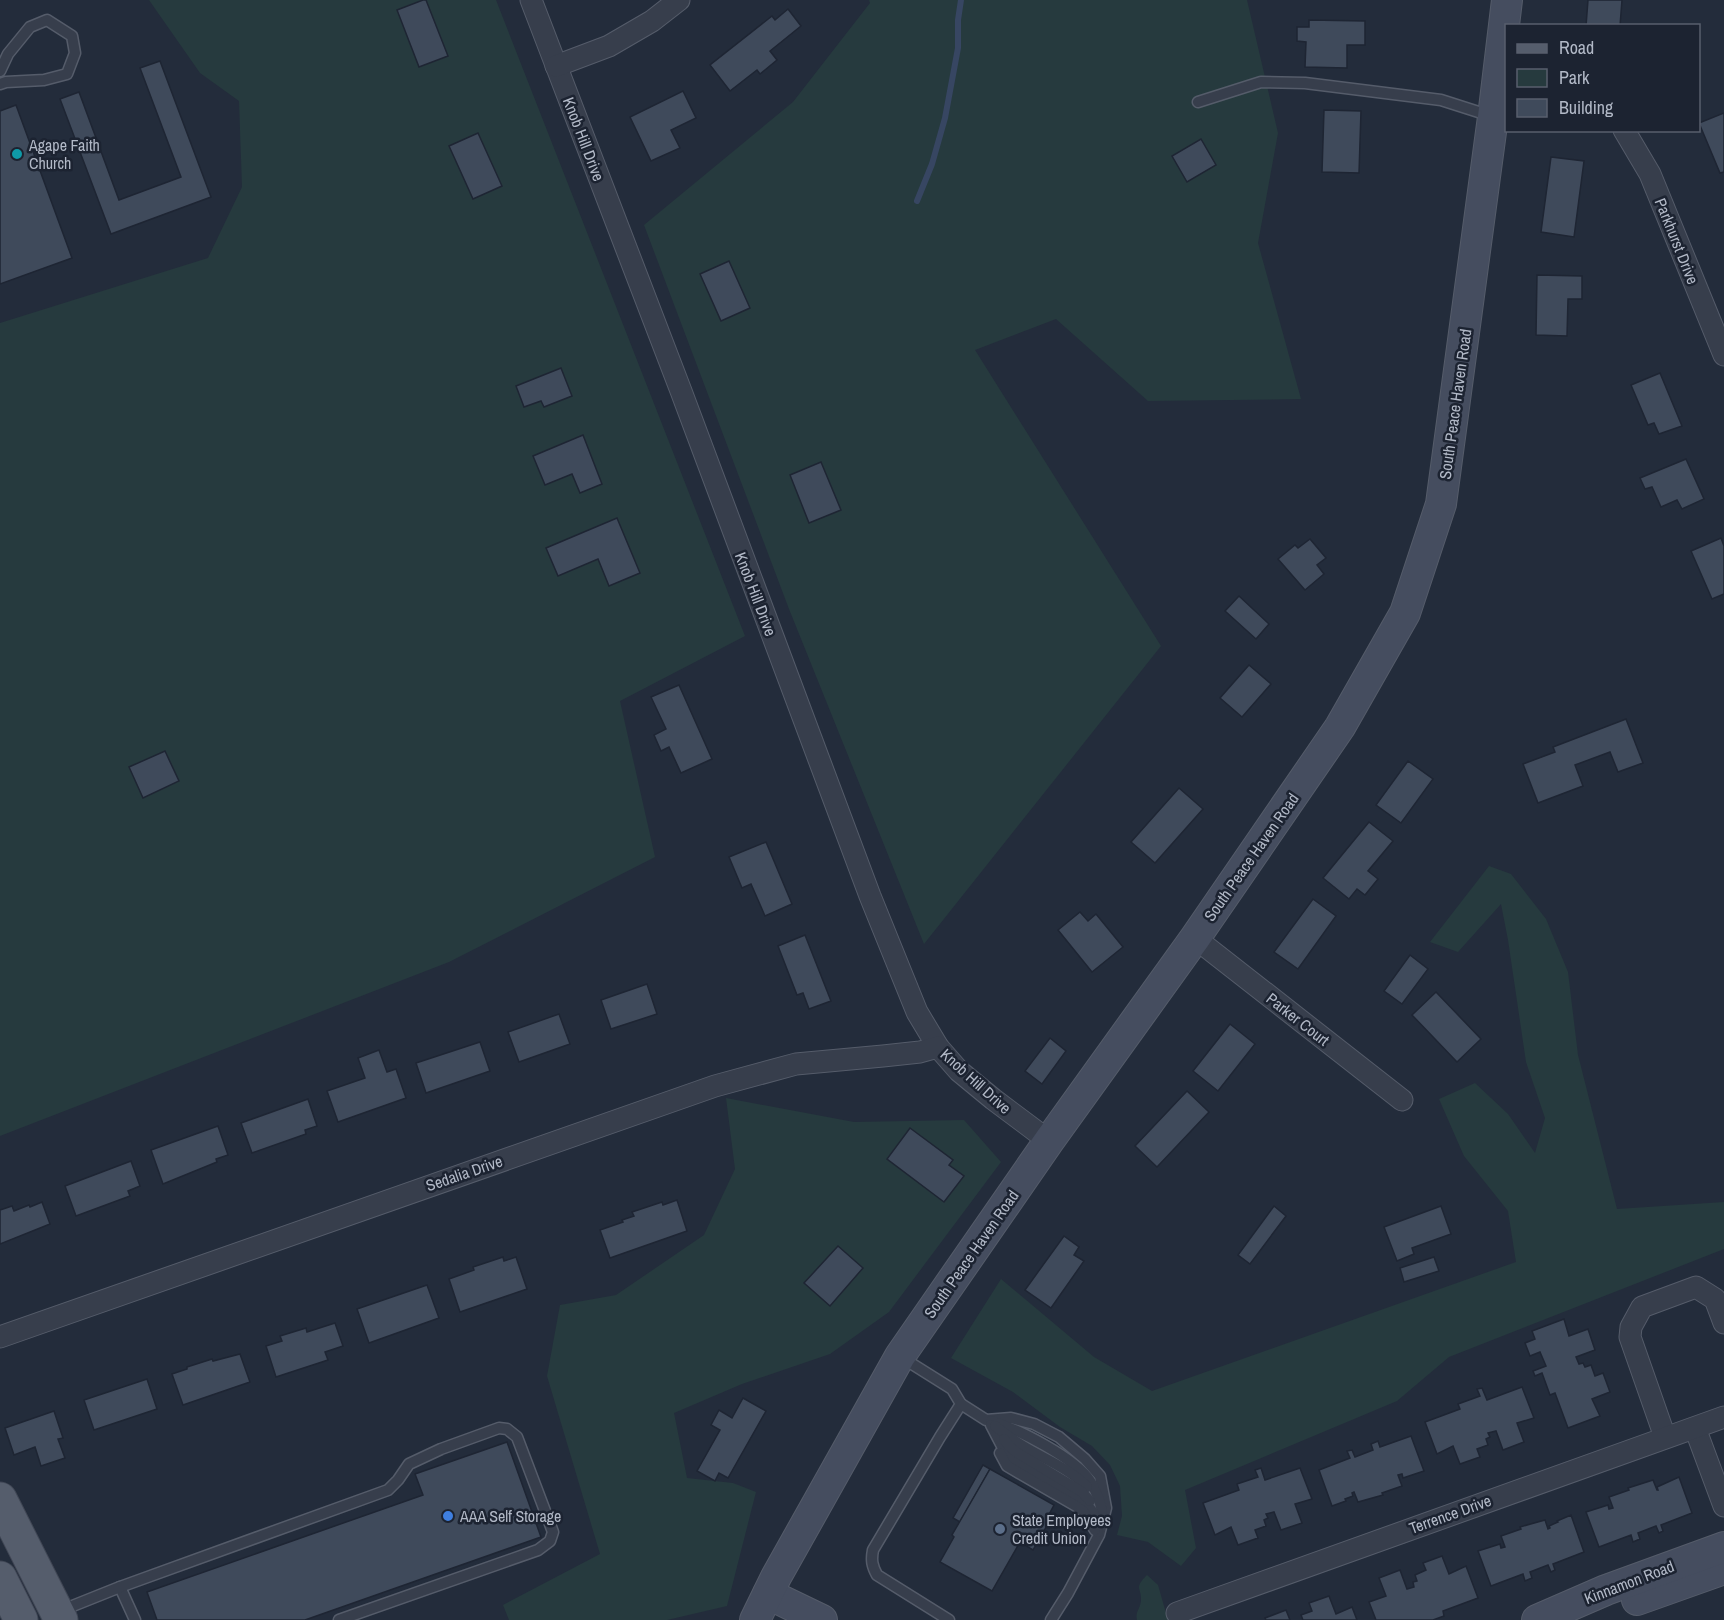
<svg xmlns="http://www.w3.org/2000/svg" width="1724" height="1620" font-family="'Archivo Narrow',sans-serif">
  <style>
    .green { fill: #263a3e }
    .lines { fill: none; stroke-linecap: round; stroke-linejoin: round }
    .stream { stroke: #374662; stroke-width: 6 }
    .building { fill: #3f4a5b; stroke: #1e2533; stroke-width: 1.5 }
    .lane-casing { stroke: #555c6a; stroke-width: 13 }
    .street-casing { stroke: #555c6a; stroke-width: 23 }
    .secondary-casing { stroke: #555c6a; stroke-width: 32 }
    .primary-casing { stroke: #404755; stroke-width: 35 }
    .lane { stroke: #373e4c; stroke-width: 10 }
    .street { stroke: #373e4c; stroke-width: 21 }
    .secondary { stroke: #454d5f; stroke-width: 30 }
    .primary { stroke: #555d6c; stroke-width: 33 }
    .culture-dot { fill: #0f9aa8; stroke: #1c2331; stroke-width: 2 }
    .shop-dot { fill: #3f7fe0; stroke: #1c2331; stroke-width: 2 }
    .service-dot { fill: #5c6f8a; stroke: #1c2331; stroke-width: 2 }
    .labels { text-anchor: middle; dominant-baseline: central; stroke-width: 5; stroke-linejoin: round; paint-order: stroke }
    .street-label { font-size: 16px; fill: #b2b9c7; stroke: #1c2331 }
    .poi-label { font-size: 16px; fill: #b2b9c7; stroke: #1c2331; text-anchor: start }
  </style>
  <rect width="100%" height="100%" fill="#232c3b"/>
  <g class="green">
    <path d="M149,0H496L745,636L620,701L655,857L449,962L0,1136V323L208,258L242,187L239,101L200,73Z"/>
    <path d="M869,0H1247L1278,133L1258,243L1301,399L1148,401L1056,319L975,350L1161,646L924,944L789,609L644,225L793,102L870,3Z"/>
    <path d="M1489,866L1511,874L1546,919L1568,972L1578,1055L1617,1209L1724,1202V1249L1449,1357L1397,1401L1185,1490L1196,1548L1181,1566L1148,1542L1117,1535L1122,1516L1120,1486L1110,1465L1092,1446L1060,1427L1013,1392L951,1358L1001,1279L1094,1357L1152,1391L1516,1262L1508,1211L1464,1156L1439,1099L1475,1083L1508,1114L1535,1153L1545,1118L1526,1062L1508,940L1501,904L1458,952L1430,942Z"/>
    <path d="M726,1098L854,1122L964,1120L1001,1162L889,1312L830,1354L742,1384L674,1413L687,1478L733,1483L756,1492L727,1606L667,1620H509L503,1605L600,1554L547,1376L560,1305L616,1295L704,1235L735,1169Z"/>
    <path d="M1147,1575L1158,1585L1168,1620H1137C1135,1612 1140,1609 1141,1601C1142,1587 1133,1589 1147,1575Z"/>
  </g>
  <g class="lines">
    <path class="stream" d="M917,201L932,164L945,118L958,48V20L961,0"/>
  </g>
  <g class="building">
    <path d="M423,0H426L448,56L419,67L397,10Z"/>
    <path d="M1588,0H1622L1620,26H1586Z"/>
    <path d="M788,9L801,26L770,51L777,60L760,74L757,70L730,91L710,65L772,16L775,20Z"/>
    <path d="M1309,20L1365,21V45H1347V68L1305,67L1306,42L1297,41V27H1309Z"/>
    <path d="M160,61L211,197L111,234L60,99L79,92L119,200L181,177L140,68Z"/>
    <path d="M683,91L696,118L671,130L680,148L651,161L630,117Z"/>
    <path d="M16,105L72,258L0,284V111Z"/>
    <path d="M1324,110L1361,111L1359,173L1322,172Z"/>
    <path d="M1724,113V172L1720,173L1699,123Z"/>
    <path d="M478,133L502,186L473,199L449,146Z"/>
    <path d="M1201,139L1216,165L1187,182L1172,156Z"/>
    <path d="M1551,157L1584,161L1574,237L1541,232Z"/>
    <path d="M729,261L750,308L721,321L700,274Z"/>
    <path d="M1537,275L1582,276V299H1568L1567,336L1536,335Z"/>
    <path d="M561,368L572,396L544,407L541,401L524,407L516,386Z"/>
    <path d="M1660,373L1682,426L1659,434L1654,423L1648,425L1631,385Z"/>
    <path d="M583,435L602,484L580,493L572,474L545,485L533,456Z"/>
    <path d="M1686,459L1704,499L1682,509L1677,500L1661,507L1652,487L1645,489L1640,478Z"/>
    <path d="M821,462L841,510L809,523L790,475Z"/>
    <path d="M617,518L640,573L609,586L598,559L558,576L546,548Z"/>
    <path d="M1721,538L1724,546V594L1712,599L1691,551Z"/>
    <path d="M1310,539L1326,558L1317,565L1324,574L1305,590L1278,559L1295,545L1298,548Z"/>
    <path d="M1239,596L1269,624L1256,639L1225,611Z"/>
    <path d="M1249,665L1271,684L1242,717L1220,698Z"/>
    <path d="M679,685L712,759L681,773L669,747L661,751L654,735L666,729L651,697Z"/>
    <path d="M1626,719L1643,763L1618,772L1610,752L1575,765L1583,786L1538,803L1523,764L1555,752L1553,747Z"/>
    <path d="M165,751L179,781L143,798L129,767Z"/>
    <path d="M1408,761L1433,779L1401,823L1376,805Z"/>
    <path d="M1179,788L1203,809L1155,863L1131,842Z"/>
    <path d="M1369,822L1393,841L1368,871L1378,879L1365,895L1357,889L1349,899L1323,878Z"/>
    <path d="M766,842L792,904L765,916L751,884L742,888L729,857Z"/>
    <path d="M1313,899L1336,916L1298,969L1274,952Z"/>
    <path d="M1080,912L1088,921L1096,914L1123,947L1092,972L1058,930Z"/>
    <path d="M805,935L831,1001L809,1009L803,993L797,995L778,946Z"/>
    <path d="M1410,955L1428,969L1402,1004L1384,991Z"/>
    <path d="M647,984L657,1014L611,1029L601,1000Z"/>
    <path d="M1436,992L1481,1039L1457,1062L1412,1015Z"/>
    <path d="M559,1014L570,1044L519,1062L508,1032Z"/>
    <path d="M1230,1024L1255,1044L1218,1091L1193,1071Z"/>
    <path d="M1050,1038L1066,1051L1042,1084L1025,1071Z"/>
    <path d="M480,1042L490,1071L426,1093L416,1063Z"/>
    <path d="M379,1050L387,1072L396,1069L406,1098L338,1122L327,1091L365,1078L358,1058Z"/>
    <path d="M1187,1091L1209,1112L1157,1167L1135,1146Z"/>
    <path d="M308,1099L317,1126L305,1130L306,1134L252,1153L241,1123Z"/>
    <path d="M218,1126L228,1155L216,1159L217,1162L163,1184L151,1150Z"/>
    <path d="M910,1128L953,1160L949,1165L964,1176L944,1202L887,1159Z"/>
    <path d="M131,1161L140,1186L128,1191L130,1196L76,1216L65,1186Z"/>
    <path d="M677,1200L687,1231L610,1258L600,1230L623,1222L622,1220L634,1216L632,1212L662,1202L663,1205Z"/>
    <path d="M42,1202L50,1224L0,1244V1210L12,1206L14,1211L29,1205L30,1207Z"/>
    <path d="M1274,1206L1286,1216L1250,1264L1238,1255Z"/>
    <path d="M1441,1206L1451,1234L1412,1248L1414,1254L1397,1261L1384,1227Z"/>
    <path d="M1064,1236L1079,1247L1074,1255L1084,1261L1051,1308L1025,1290Z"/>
    <path d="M838,1246L863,1268L830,1306L804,1283Z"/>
    <path d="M503,1257L504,1261L516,1257L527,1289L460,1312L449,1279L474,1270L473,1267Z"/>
    <path d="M1434,1257L1439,1271L1404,1282L1400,1268Z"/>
    <path d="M427,1285L439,1318L369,1343L357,1309Z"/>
    <path d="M1564,1319L1569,1336L1588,1329L1595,1350L1576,1357L1579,1364L1583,1363L1585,1367L1591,1365L1595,1376L1603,1373L1610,1392L1592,1399L1600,1416L1568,1428L1555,1393L1550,1395L1542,1373L1535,1376L1533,1371L1546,1366L1540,1352L1530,1356L1525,1343L1535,1339L1532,1331Z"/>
    <path d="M335,1323L343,1346L325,1352L328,1360L276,1377L266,1346L282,1341L280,1336L306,1328L307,1332Z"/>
    <path d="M240,1354L250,1382L183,1405L172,1374L187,1369V1367L212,1359L213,1361Z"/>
    <path d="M147,1379L157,1409L94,1430L84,1400Z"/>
    <path d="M1522,1387L1534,1418L1517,1423L1524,1442L1503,1450L1496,1431L1488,1433L1490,1437L1486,1439L1488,1445L1477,1449L1480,1457L1460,1464L1453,1446L1437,1454L1425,1422L1460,1409L1458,1404L1480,1396L1477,1389L1482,1388L1487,1400Z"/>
    <path d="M743,1398L766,1411L728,1478L719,1473L715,1481L697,1471L720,1430L711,1425L719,1410L732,1418Z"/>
    <path d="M54,1411L63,1438L58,1439L65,1458L41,1466L35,1447L14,1455L5,1428Z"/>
    <path d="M1411,1436L1424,1471L1403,1478L1402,1474L1398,1475L1402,1486L1382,1493L1383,1495L1358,1502L1354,1492L1352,1493L1353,1496L1345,1499L1346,1501L1332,1506L1319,1470L1350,1458L1347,1451L1352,1450L1355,1457L1373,1450L1371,1444L1378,1441L1380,1447Z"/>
    <path d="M507,1442L541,1537L305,1620H157L147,1592L423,1495L415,1474Z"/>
    <path d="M983,1465L990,1469L960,1522L953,1518Z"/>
    <path d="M1261,1468L1265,1480L1300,1468L1312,1499L1295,1504L1302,1523L1281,1530L1274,1512L1266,1514L1268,1518L1264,1520L1266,1526L1255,1530L1258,1538L1238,1545L1231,1527L1215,1535L1203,1503L1239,1490L1237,1484L1258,1477L1255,1470Z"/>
    <path d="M990,1469L1054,1505L1046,1520L1049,1522L1033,1550L1020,1542L992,1591L940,1562L954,1537L952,1535Z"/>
    <path d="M1679,1477L1692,1513L1661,1525L1663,1531L1659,1533L1656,1526L1638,1533L1640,1539L1633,1542L1631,1535L1599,1547L1586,1512L1608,1505L1609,1509L1613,1508L1609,1497L1629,1490L1628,1488L1653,1480L1657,1490H1658L1657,1487Z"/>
    <path d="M1571,1515L1584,1552L1553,1564L1555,1570L1551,1572L1548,1565L1530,1572L1532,1578L1525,1581L1523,1574L1491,1586L1478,1551L1500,1544L1501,1548L1505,1547L1501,1536L1521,1529L1520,1527L1545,1520L1548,1529L1550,1528L1549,1526L1558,1522L1557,1521Z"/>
    <path d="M1442,1556L1449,1574L1466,1566L1478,1598L1443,1611L1444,1616L1433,1620H1376L1369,1602L1386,1596L1379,1578L1400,1570L1407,1589L1414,1587L1413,1582L1417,1581L1415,1575L1426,1570L1423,1563Z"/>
    <path d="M1329,1596L1336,1614L1352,1607L1357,1620H1303L1301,1615L1312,1611L1309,1603Z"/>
    <path d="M1286,1610L1290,1620H1266L1265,1618Z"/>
  </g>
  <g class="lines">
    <g class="lane-casing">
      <g id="lane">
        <path d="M0,71L8,54L30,27L47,20L72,36L75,53L67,74L44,80L6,82L0,84"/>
        <path d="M1198,102L1261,82L1305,83L1441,100L1491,116"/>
        <path d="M901,1357L952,1389L961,1404L940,1437L873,1550C871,1560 872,1566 877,1575L949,1620"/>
        <path d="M961,1404L986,1420L1011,1418L1034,1424L1059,1437L1085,1459L1100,1476L1106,1508L1099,1535L1068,1593L1051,1620"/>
        <path d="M991,1421C1018,1429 1075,1458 1090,1481C1095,1489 1100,1502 1102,1511"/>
        <path d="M991,1425L1004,1450L1012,1459C1030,1470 1086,1497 1094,1514C1096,1519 1097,1527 1098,1532"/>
        <path d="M995,1426C1004,1433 1013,1440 1023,1446C1044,1459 1069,1468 1087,1487"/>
        <path d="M1004,1439L1009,1446L1016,1452L1082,1492L1090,1501"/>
        <path d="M1000,1453L1007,1466L1076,1506L1083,1511L1095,1530"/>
        <path d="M120,1587L135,1620"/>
        <path d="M60,1611L120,1587L388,1490L398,1480L409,1464L441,1449L499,1428L507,1429L517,1437L553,1532L550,1541L538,1550L339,1620"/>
      </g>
    </g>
    <g class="street-casing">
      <g id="street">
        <path d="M531,0L681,391L870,896L917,1012L938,1047L959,1071L993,1099L1049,1141"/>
        <path d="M556,66L609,46L652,21L679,0"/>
        <path d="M1624,130L1650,174L1724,355"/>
        <path d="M1195,938L1402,1100"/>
        <path d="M0,1337L715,1086L796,1064L883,1056L920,1052L938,1047"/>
        <path d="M1695,1428L1724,1506"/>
        <path d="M1665,1437L1630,1337L1631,1327L1642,1307L1696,1287L1715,1299L1724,1323"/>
        <path d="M1177,1613L1724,1417"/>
      </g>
    </g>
    <g class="secondary-casing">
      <g id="secondary">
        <path d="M768,1594L822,1620"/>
        <path d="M1637,1600L1724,1569"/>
        <path d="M755,1620L776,1577L900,1356L1049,1141L1195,938L1340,727L1405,613L1441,504L1493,117L1507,0"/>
        <path d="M1537,1620L1606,1590L1724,1547"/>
      </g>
    </g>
    <g class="primary-casing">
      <g id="primary">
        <path d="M0,1499L61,1620"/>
        <path d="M0,1578L21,1620"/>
      </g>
    </g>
    <use href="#lane" class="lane"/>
    <use href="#street" class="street"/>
    <use href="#secondary" class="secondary"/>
    <use href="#primary" class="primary"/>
  </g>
  <circle class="culture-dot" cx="17" cy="154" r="6"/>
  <circle class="shop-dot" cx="448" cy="1516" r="6"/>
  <circle class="service-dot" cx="1000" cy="1529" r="6"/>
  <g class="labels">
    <g class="street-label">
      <text transform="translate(584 139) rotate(69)">Knob Hill Drive</text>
      <text transform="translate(1677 241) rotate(68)">Parkhurst Drive</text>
      <text transform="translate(1455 404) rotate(-82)">South Peace Haven Road</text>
      <text transform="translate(756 594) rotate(69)">Knob Hill Drive</text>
      <text transform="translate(1251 857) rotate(-55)">South Peace Haven Road</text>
      <text transform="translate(1298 1019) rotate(38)">Parker Court</text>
      <text transform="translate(976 1081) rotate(42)">Knob Hill Drive</text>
      <text transform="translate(464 1173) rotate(-19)">Sedalia Drive</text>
      <text transform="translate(971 1254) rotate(-55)">South Peace Haven Road</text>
      <text transform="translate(1450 1514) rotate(-20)">Terrence Drive</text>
      <text transform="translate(1629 1582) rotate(-21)">Kinnamon Road</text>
    </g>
    <g class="poi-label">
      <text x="29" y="145">Agape Faith<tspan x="29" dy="18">Church</tspan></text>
      <text x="460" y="1516">AAA Self Storage</text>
      <text x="1012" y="1520">State Employees<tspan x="1012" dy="18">Credit Union</tspan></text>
    </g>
  </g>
  <rect x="1505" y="24" width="195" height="108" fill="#1c2331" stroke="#585f6d" stroke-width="1.5"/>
  <rect x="1517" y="44" width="30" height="9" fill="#555d6c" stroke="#585f6d" stroke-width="1.5"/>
  <text x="1559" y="54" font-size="18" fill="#b2b9c7">Road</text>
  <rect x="1517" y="69" width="30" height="18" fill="#263a3e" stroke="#585f6d" stroke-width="1.5"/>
  <text x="1559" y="84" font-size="18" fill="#b2b9c7">Park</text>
  <rect x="1517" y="99" width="30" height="18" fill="#3f4a5b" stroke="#585f6d" stroke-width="1.5"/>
  <text x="1559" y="114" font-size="18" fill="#b2b9c7">Building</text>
</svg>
